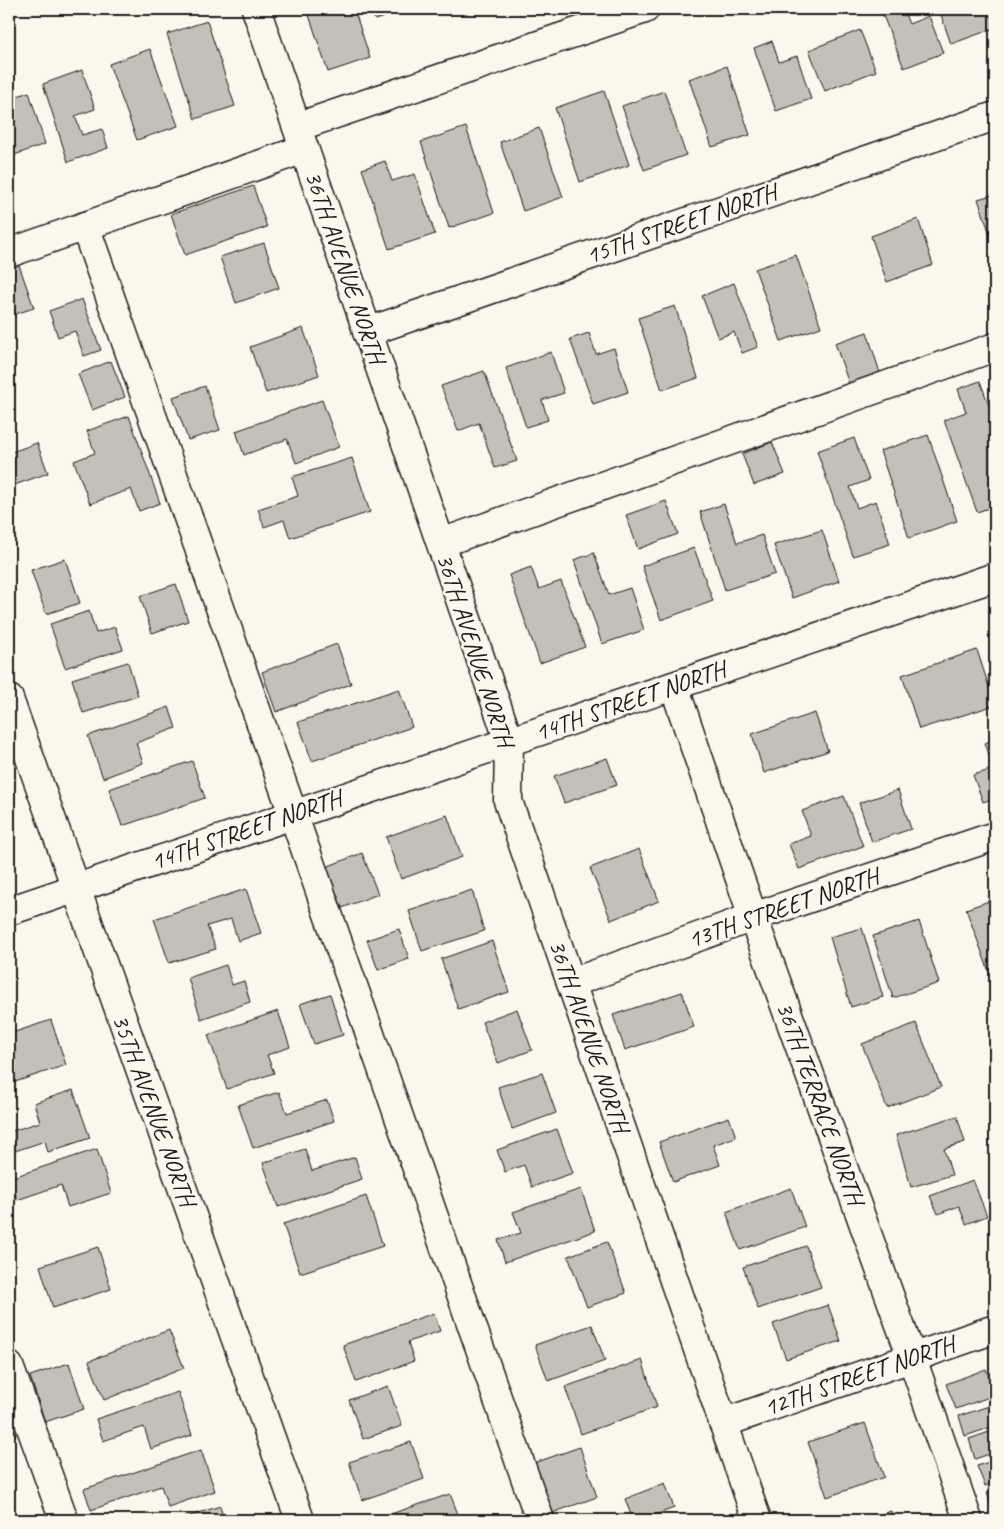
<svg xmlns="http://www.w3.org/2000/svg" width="1004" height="1529" font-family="Caveat,sans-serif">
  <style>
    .building { fill: #c3c0b8; stroke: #1c1c1c }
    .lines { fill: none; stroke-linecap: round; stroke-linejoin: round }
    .minor-casing { stroke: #1c1c1c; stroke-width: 31 }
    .minor { stroke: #fbf7ec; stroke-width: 28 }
    .labels { text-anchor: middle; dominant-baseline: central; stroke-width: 5; stroke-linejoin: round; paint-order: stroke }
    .street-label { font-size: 25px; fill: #1c1c1c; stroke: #fbf7ec }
  </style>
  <rect width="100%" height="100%" fill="#fbf7ec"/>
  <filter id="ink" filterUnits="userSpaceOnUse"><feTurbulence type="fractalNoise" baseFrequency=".02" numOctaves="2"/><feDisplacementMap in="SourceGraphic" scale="10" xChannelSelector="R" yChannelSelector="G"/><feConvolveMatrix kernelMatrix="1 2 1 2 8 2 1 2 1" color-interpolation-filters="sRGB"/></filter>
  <g filter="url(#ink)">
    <g class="building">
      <path d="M307,9H354L370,58L328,72Z"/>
      <path d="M371,9H406L375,20Z"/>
      <path d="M893,9H903L909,24L929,16L943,53L904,68L882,13Z"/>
      <path d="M939,9H995V28L951,44Z"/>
      <path d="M207,21L235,106L195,119L167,34Z"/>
      <path d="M860,30L876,71L825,91L809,50Z"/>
      <path d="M772,41L779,62L797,56L811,99L776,111L754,48Z"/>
      <path d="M150,49L178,126L137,140L109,64Z"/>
      <path d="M727,66L750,135L712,147L689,79Z"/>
      <path d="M82,70L95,109L75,116L82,135L102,129L108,148L68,162L43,84Z"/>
      <path d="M604,91L629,165L580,182L555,108Z"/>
      <path d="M664,91L686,155L644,170L622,106Z"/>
      <path d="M29,92L45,144L9,157V99Z"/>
      <path d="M466,127L494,213L449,228L421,142Z"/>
      <path d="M539,128L563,197L523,211L500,142Z"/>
      <path d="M385,161L392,181L415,174L435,234L389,249L362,169Z"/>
      <path d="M253,186L267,227L185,255L171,214Z"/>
      <path d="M995,194V249L978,199Z"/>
      <path d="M918,219L933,265L887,282L871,236Z"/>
      <path d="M264,243L279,288L236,303L220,257Z"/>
      <path d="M796,255L821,327L781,341L755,269Z"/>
      <path d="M19,265L34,308L9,316V268Z"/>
      <path d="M734,283L758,347L742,353L734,332L718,338L702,296Z"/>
      <path d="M82,299L101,350L84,356L75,331L58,337L49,311Z"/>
      <path d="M675,306L698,378L662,390L638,318Z"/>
      <path d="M303,328L319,375L266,393L250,347Z"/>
      <path d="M867,332L881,376L850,387L835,343Z"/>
      <path d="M589,333L596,354L614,348L628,392L593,404L570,339Z"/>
      <path d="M551,352L564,393L542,400L548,420L526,427L506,368Z"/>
      <path d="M111,361L125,397L92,410L78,374Z"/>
      <path d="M484,371L517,461L495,468L479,423L458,431L441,386Z"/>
      <path d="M980,381L995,422V506L977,512L944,420L966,412L958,389Z"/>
      <path d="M205,386L220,430L188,440L173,397Z"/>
      <path d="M322,400L339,447L296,463L287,439L244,455L236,431Z"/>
      <path d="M129,416L160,503L139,511L131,489L90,504L74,461L95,453L87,431Z"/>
      <path d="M928,435L957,521L909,538L880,451Z"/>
      <path d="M854,438L869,480L850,487L857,508L876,501L890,544L853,556L817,451Z"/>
      <path d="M772,442L785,474L754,485L742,454Z"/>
      <path d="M37,443L48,473L9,487V453Z"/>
      <path d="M352,458L370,512L290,538L284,520L264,527L258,509L298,496L292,477Z"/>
      <path d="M666,501L678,534L638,549L626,515Z"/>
      <path d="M724,504L737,543L762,535L775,574L725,590L700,512Z"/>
      <path d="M822,530L839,581L792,598L774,545Z"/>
      <path d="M694,548L713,601L661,620L642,566Z"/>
      <path d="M594,553L609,595L630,588L644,630L602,644L574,560Z"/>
      <path d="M65,559L80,603L46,614L31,570Z"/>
      <path d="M531,567L539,589L561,581L585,647L540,663L509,575Z"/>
      <path d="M176,584L188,621L152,633L140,596Z"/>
      <path d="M89,611L96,633L115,627L123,649L65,668L50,624Z"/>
      <path d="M337,644L351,684L276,712L262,672Z"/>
      <path d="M977,650L995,705L919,729L902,675Z"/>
      <path d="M128,662L138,696L83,713L72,679Z"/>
      <path d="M399,689L412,727L312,761L298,722Z"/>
      <path d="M169,707L176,728L136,743L143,763L103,778L88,736Z"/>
      <path d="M815,713L828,751L764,773L752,734Z"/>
      <path d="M995,739V798L983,802L973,775L994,769L985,743Z"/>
      <path d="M607,758L617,785L564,803L554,776Z"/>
      <path d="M192,761L205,798L122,826L109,789Z"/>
      <path d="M898,790L911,829L872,842L859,803Z"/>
      <path d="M844,796L863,846L799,869L789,844L811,836L802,811Z"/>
      <path d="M447,815L462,857L401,879L386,837Z"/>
      <path d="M639,849L659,901L611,920L590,868Z"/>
      <path d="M362,853L378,894L342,908L326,867Z"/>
      <path d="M246,889L261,933L238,941L231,919L207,926L216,949L169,963L154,919Z"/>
      <path d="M472,890L484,931L422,951L409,911Z"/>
      <path d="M995,899V985H994L966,909Z"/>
      <path d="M919,921L939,983L893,998L873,936Z"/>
      <path d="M862,928L883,997L851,1007L830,937Z"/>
      <path d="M399,929L409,959L378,970L367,940Z"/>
      <path d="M492,941L509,992L458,1009L441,959Z"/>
      <path d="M226,965L232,985L244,981L250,1002L201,1019L188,978Z"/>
      <path d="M682,992L694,1027L625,1050L613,1015Z"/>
      <path d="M330,994L343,1035L314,1044L300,1004Z"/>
      <path d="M517,1009L532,1050L498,1063L482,1022Z"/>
      <path d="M278,1011L290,1047L267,1055L274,1073L227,1089L208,1035Z"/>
      <path d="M51,1020L66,1065L9,1084V1034Z"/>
      <path d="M916,1023L941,1087L887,1108L862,1044Z"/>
      <path d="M542,1073L556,1113L512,1129L498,1087Z"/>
      <path d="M73,1090L90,1138L48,1152L45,1141L9,1153V1132L40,1122L34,1103Z"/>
      <path d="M279,1092L287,1113L327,1100L334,1121L253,1148L238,1105Z"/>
      <path d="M957,1116L965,1142L944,1149L952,1175L911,1187L896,1135Z"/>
      <path d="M729,1117L736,1137L713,1145L720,1165L673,1182L659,1142Z"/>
      <path d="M557,1129L573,1173L532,1187L524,1165L505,1172L497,1150Z"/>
      <path d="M97,1149L111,1193L68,1207L61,1185L17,1200L10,1178Z"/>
      <path d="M305,1149L312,1171L355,1157L362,1179L278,1207L263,1163Z"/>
      <path d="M973,1180L987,1216L966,1224L959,1206L938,1214L930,1196Z"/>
      <path d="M791,1188L805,1227L740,1250L726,1212Z"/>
      <path d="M581,1189L595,1231L505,1262L498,1240L521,1233L513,1212Z"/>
      <path d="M366,1196L383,1246L300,1273L283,1224Z"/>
      <path d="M607,1242L626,1293L587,1307L568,1256Z"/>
      <path d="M806,1246L821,1287L758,1309L743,1267Z"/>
      <path d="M98,1247L111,1289L53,1308L40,1266Z"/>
      <path d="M828,1305L841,1341L786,1359L773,1324Z"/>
      <path d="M434,1313L440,1331L408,1342L414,1361L356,1382L343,1345Z"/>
      <path d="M592,1325L605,1361L548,1381L535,1345Z"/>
      <path d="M169,1330L184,1368L104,1400L89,1361Z"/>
      <path d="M642,1360L657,1407L581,1434L565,1387Z"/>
      <path d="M69,1363L84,1409L45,1422L30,1376Z"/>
      <path d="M986,1369L995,1395L956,1409L946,1384Z"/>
      <path d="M388,1386L402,1426L363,1439L349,1400Z"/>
      <path d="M178,1392L192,1435L151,1449L144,1427L103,1441L96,1419Z"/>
      <path d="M995,1404V1426L965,1436L959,1416Z"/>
      <path d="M9,1414L16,1435L9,1437Z"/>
      <path d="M865,1423L884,1477L827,1497L808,1442Z"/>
      <path d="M995,1430V1452L975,1459L969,1439Z"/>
      <path d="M411,1442L424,1479L362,1500L349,1462Z"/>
      <path d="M580,1447L597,1497L552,1513L534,1463Z"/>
      <path d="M201,1450L215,1491L168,1507L161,1486L91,1510L84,1489Z"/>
      <path d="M995,1460V1482L985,1486L977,1466Z"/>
      <path d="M665,1483L674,1508L642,1520H633L625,1499Z"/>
      <path d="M995,1490V1513H994L987,1493Z"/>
      <path d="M450,1494L458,1514L441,1520H373Z"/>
      <path d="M220,1506L224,1520H178Z"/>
      <path d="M891,1511L894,1520H863Z"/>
    </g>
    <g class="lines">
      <g class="minor-casing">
        <g id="minor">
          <path d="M256,9L509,741L508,801L757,1520"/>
          <path d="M297,127L645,9"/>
          <path d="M85,226L293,814L540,1520"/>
          <path d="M9,253L304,149"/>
          <path d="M367,332L995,116"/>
          <path d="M441,543L995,347"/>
          <path d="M674,686L753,917L912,1358L968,1520"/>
          <path d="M9,699L300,1520"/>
          <path d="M9,911L995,577"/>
          <path d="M571,983L753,917L995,836"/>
          <path d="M9,1366L64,1520"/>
          <path d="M723,1423L995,1329"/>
        </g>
      </g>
      <use href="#minor" class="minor"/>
    </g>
  </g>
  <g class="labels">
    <g class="street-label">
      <text transform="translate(681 224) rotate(-19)">15TH STREET NORTH</text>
      <text transform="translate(345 267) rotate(71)">36TH AVENUE NORTH</text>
      <text transform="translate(475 650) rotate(72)">36TH AVENUE NORTH</text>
      <text transform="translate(630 701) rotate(-19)">14TH STREET NORTH</text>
      <text transform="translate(246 830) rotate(-19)">14TH STREET NORTH</text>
      <text transform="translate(783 908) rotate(-19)">13TH STREET NORTH</text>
      <text transform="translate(589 1036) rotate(71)">36TH AVENUE NORTH</text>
      <text transform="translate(820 1103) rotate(70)">36TH TERRACE NORTH</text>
      <text transform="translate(154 1110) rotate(70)">35TH AVENUE NORTH</text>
      <text transform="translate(859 1376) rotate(-19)">12TH STREET NORTH</text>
    </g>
  </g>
  <rect width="1004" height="1529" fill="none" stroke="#fbf7ec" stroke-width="30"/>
  <rect x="15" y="15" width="974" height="1499" fill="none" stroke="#1c1c1c" stroke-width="2" filter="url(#ink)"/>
</svg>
